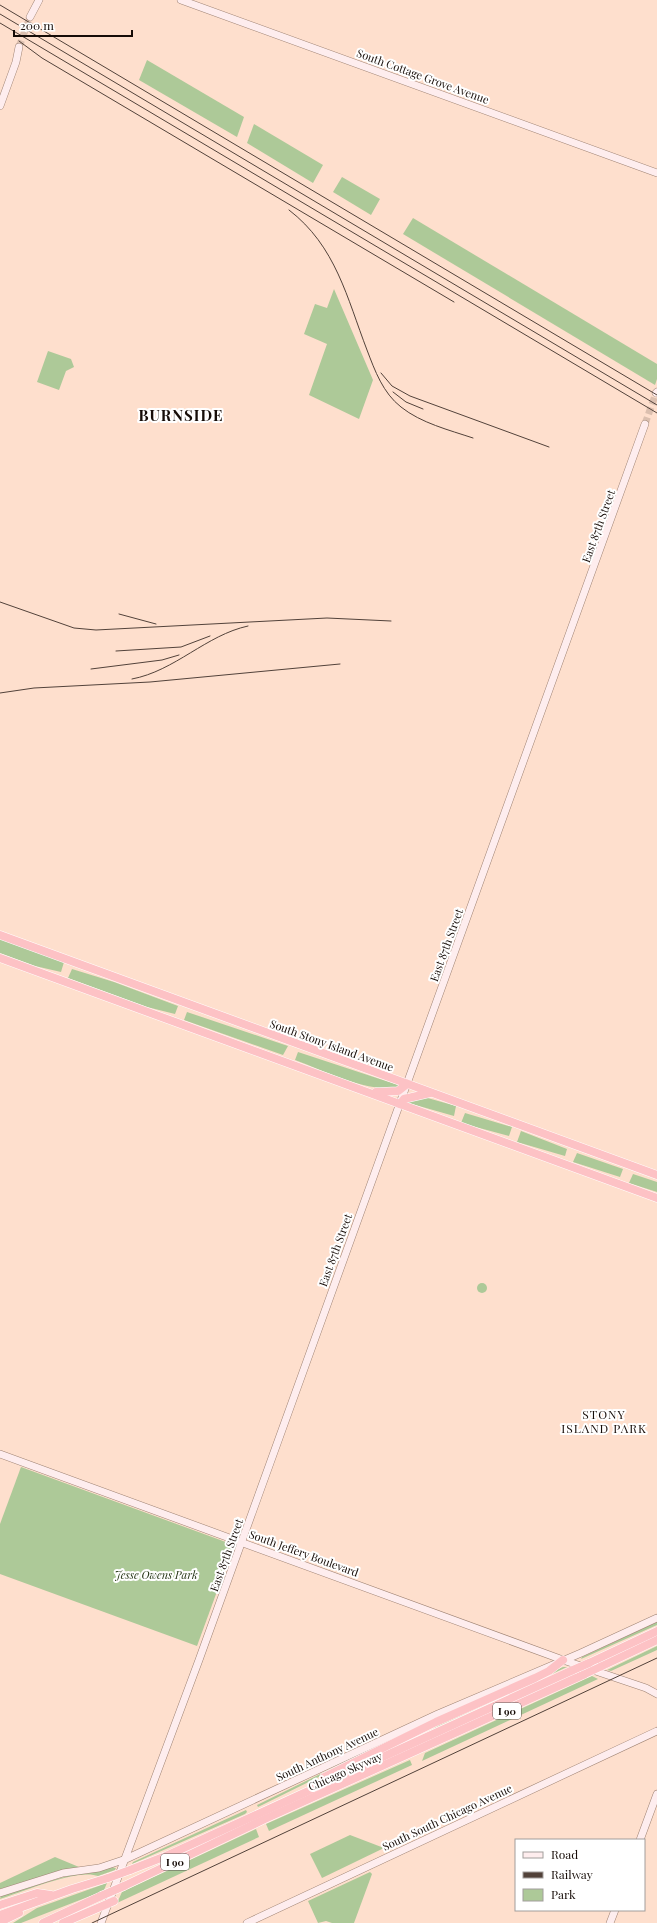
<svg xmlns="http://www.w3.org/2000/svg" width="657" height="1923" font-family="'Playfair Display',serif">
  <style>
    .green { fill: #adc998 }
    .lines { fill: none; stroke-linecap: round; stroke-linejoin: round }
    .secondary-tunnel { stroke: #dbbfaf; stroke-width: 7; stroke-dasharray: 7 3.5; stroke-linecap: butt }
    .secondary-casing { stroke: #9f8373; stroke-width: 8 }
    .highway-casing { stroke: #fff; stroke-width: 9 }
    .secondary { stroke: #feedee; stroke-width: 7 }
    .highway { stroke: #fdc2c5; stroke-width: 8 }
    .rail { stroke: #52423a; stroke-width: 1 }
    .highway-bridge-casing { stroke: #fff; stroke-width: 9; stroke-linecap: butt }
    .highway-bridge { stroke: #fdc2c5; stroke-width: 8 }
    .labels { text-anchor: middle; dominant-baseline: central; stroke-width: 4; stroke-linejoin: round; paint-order: stroke }
    .shield { fill: #fff; stroke: #5c5551; stroke-width: 1 }
    .shield-label { font-size: 10px; font-weight: bold; fill: #160c07 }
    .street-label { font-size: 11px; fill: #160c07; stroke: #fff }
    .park-label { font-size: 11px; font-style: italic; fill: #1e2f0e; stroke: #fff }
    .neighbourhood-label { font-size: 12px; letter-spacing: 1px; fill: #160c07; stroke: #fff }
    .district-label { font-size: 15px; font-weight: bold; letter-spacing: 1px; fill: #160c07; stroke: #fff }
  </style>
  <rect width="100%" height="100%" fill="#fedfcd"/>
  <g class="green">
    <path d="M147,60L244,117L237,137L139,80Z"/>
    <path d="M254,124L323,165L313,183L247,143Z"/>
    <path d="M342,177L380,199L371,215L333,192Z"/>
    <path d="M413,218L657,364V379L655,385L403,234Z"/>
    <path d="M334,289L373,380L359,419L309,395L327,344L304,334L315,304L327,308Z"/>
    <path d="M48,351L71,359L74,367L66,371L59,390L37,382Z"/>
    <path d="M0,939L64,962L61,972L35,966L0,953Z"/>
    <path d="M72,969L114,982L178,1006L175,1014L147,1007L68,978Z"/>
    <path d="M187,1012L288,1046L283,1055L184,1020Z"/>
    <path d="M298,1052L398,1085L397,1089C362,1090 327,1072 295,1060Z"/>
    <path d="M424,1097L456,1106L454,1116L405,1102Z"/>
    <path d="M465,1113L512,1127L509,1136L461,1123Z"/>
    <path d="M521,1131L567,1149L565,1156L517,1142Z"/>
    <path d="M577,1153L623,1169L620,1177L573,1162Z"/>
    <path d="M633,1174L657,1182V1192L629,1183Z"/>
    <circle cx="482" cy="1288" r="5"/>
    <path d="M21,1467L234,1545L197,1646L0,1574V1524Z"/>
    <path d="M657,1622V1625L581,1659L582,1657Z"/>
    <path d="M657,1646V1650L611,1671L607,1670Z"/>
    <path d="M563,1667H567L434,1728L435,1725Z"/>
    <path d="M592,1676L598,1679L422,1761L425,1753Z"/>
    <path d="M420,1725L422,1726L258,1807L257,1805Z"/>
    <path d="M410,1760L412,1765L269,1831L266,1824Z"/>
    <path d="M246,1810L247,1812L245,1814L132,1864L133,1862Z"/>
    <path d="M256,1829L259,1837L117,1903L122,1892Z"/>
    <path d="M350,1835L384,1848L322,1878L310,1854Z"/>
    <path d="M55,1857L79,1867L0,1889V1883Z"/>
    <path d="M111,1867L116,1868L115,1870L98,1876C78,1868 22,1892 0,1899L1,1895L71,1875L100,1871Z"/>
    <path d="M370,1872L372,1874L354,1923H332L326,1921L318,1923L308,1901Z"/>
    <path d="M107,1883L104,1890L98,1893L21,1923H13L37,1908Z"/>
  </g>
  <g class="lines">
    <g class="secondary-tunnel">
      <path d="M19,47L30,17"/>
      <path d="M645,424L656,393"/>
    </g>
    <g class="secondary-casing">
      <g id="secondary">
        <path d="M181,0L657,173"/>
        <path d="M30,17L39,0"/>
        <path d="M0,106L16,62L19,47"/>
        <path d="M656,393L657,392"/>
        <path d="M0,1454L563,1660L646,1688L657,1694"/>
        <path d="M640,1840L657,1794"/>
        <path d="M0,1893L63,1873L99,1868L126,1859L438,1714L581,1653L657,1618"/>
        <path d="M101,1923L199,1660L645,424"/>
        <path d="M247,1923L657,1731"/>
        <path d="M610,1923L615,1910"/>
      </g>
    </g>
    <g class="highway-casing">
      <g id="highway">
        <path d="M0,935L657,1175"/>
        <path d="M0,958L657,1198"/>
        <path d="M376,1092L398,1091L407,1084"/>
        <path d="M400,1104L404,1099L430,1093"/>
        <path d="M589,1663L657,1631"/>
        <path d="M600,1667L657,1640"/>
        <path d="M324,1777L436,1722L535,1678L549,1671L563,1660"/>
        <path d="M130,1870L166,1856L573,1670"/>
        <path d="M124,1886L265,1819L585,1674"/>
        <path d="M0,1905L37,1893L51,1895"/>
        <path d="M0,1915L72,1889L108,1878"/>
        <path d="M0,1922L19,1913"/>
        <path d="M43,1923L101,1896"/>
        <path d="M63,1923L114,1901"/>
      </g>
    </g>
    <use href="#secondary" class="secondary"/>
    <use href="#highway" class="highway"/>
    <g class="rail">
      <path d="M0,5L657,395"/>
      <path d="M0,14L657,405"/>
      <path d="M0,23L657,413"/>
      <path d="M19,41L42,58L454,302"/>
      <path d="M289,210C336,246 347,298 367,350C375,371 383,393 401,407C421,423 449,430 473,438"/>
      <path d="M381,373L392,386L410,396L549,447"/>
      <path d="M393,392L406,402L423,409"/>
      <path d="M0,602L74,628L96,630L327,618L391,621"/>
      <path d="M119,614L156,624"/>
      <path d="M116,651L181,647L210,636"/>
      <path d="M91,669L162,660L179,655"/>
      <path d="M132,679C175,671 206,635 248,626"/>
      <path d="M0,693L34,688L150,682L340,664"/>
      <path d="M92,1923L657,1658"/>
    </g>
    <g class="highway-bridge-casing">
      <g id="highway-bridge">
        <path d="M573,1670L589,1663"/>
        <path d="M585,1674L600,1667"/>
        <path d="M108,1878L130,1870"/>
        <path d="M101,1896L124,1886"/>
      </g>
    </g>
    <use href="#highway-bridge" class="highway-bridge"/>
  </g>
  <g class="labels">
    <g class="shield">
      <rect x="493" y="1703" width="28" height="16" rx="3"/>
      <rect x="161" y="1854" width="28" height="16" rx="3"/>
    </g>
    <g class="shield-label">
      <text x="507" y="1711">I 90</text>
      <text x="175" y="1862">I 90</text>
    </g>
    <g class="street-label">
      <text transform="translate(423 76) rotate(20)">South Cottage Grove Avenue</text>
      <text transform="translate(598 526) rotate(-70)">East 87th Street</text>
      <text transform="translate(446 945) rotate(-70)">East 87th Street</text>
      <text transform="translate(332 1045) rotate(20)">South Stony Island Avenue</text>
      <text transform="translate(335 1250) rotate(-70)">East 87th Street</text>
      <text transform="translate(304 1553) rotate(20)">South Jeffery Boulevard</text>
      <text transform="translate(226 1555) rotate(-70)">East 87th Street</text>
      <text transform="translate(327 1754) rotate(-25)">South Anthony Avenue</text>
      <text transform="translate(345 1771) rotate(-24)">Chicago Skyway</text>
      <text transform="translate(447 1817) rotate(-25)">South South Chicago Avenue</text>
    </g>
    <g class="park-label">
      <text x="156" y="1574">Jesse Owens Park</text>
    </g>
    <g class="neighbourhood-label">
      <text x="604" y="1414">STONY<tspan x="604" dy="14">ISLAND PARK</tspan></text>
    </g>
    <g class="district-label">
      <text x="181" y="415">BURNSIDE</text>
    </g>
  </g>
  <rect x="515" y="1839" width="130" height="72" fill="#ffffff" stroke="#a29e9c"/>
  <rect x="523" y="1852" width="20" height="6" fill="#feedee" stroke="#a29e9c"/>
  <text x="551" y="1859" font-size="12" fill="#160c07">Road</text>
  <rect x="523" y="1872" width="20" height="6" fill="#52423a" stroke="#a29e9c"/>
  <text x="551" y="1879" font-size="12" fill="#160c07">Railway</text>
  <rect x="523" y="1889" width="20" height="12" fill="#adc998" stroke="#a29e9c"/>
  <text x="551" y="1899" font-size="12" fill="#160c07">Park</text>
  <path d="M14 30v6h118v-6" fill="none" stroke="#160c07" stroke-width="2"/>
  <text x="20" y="30" font-size="12" fill="#160c07" stroke="#ffffff" stroke-width="3" paint-order="stroke">200 m</text>
</svg>
